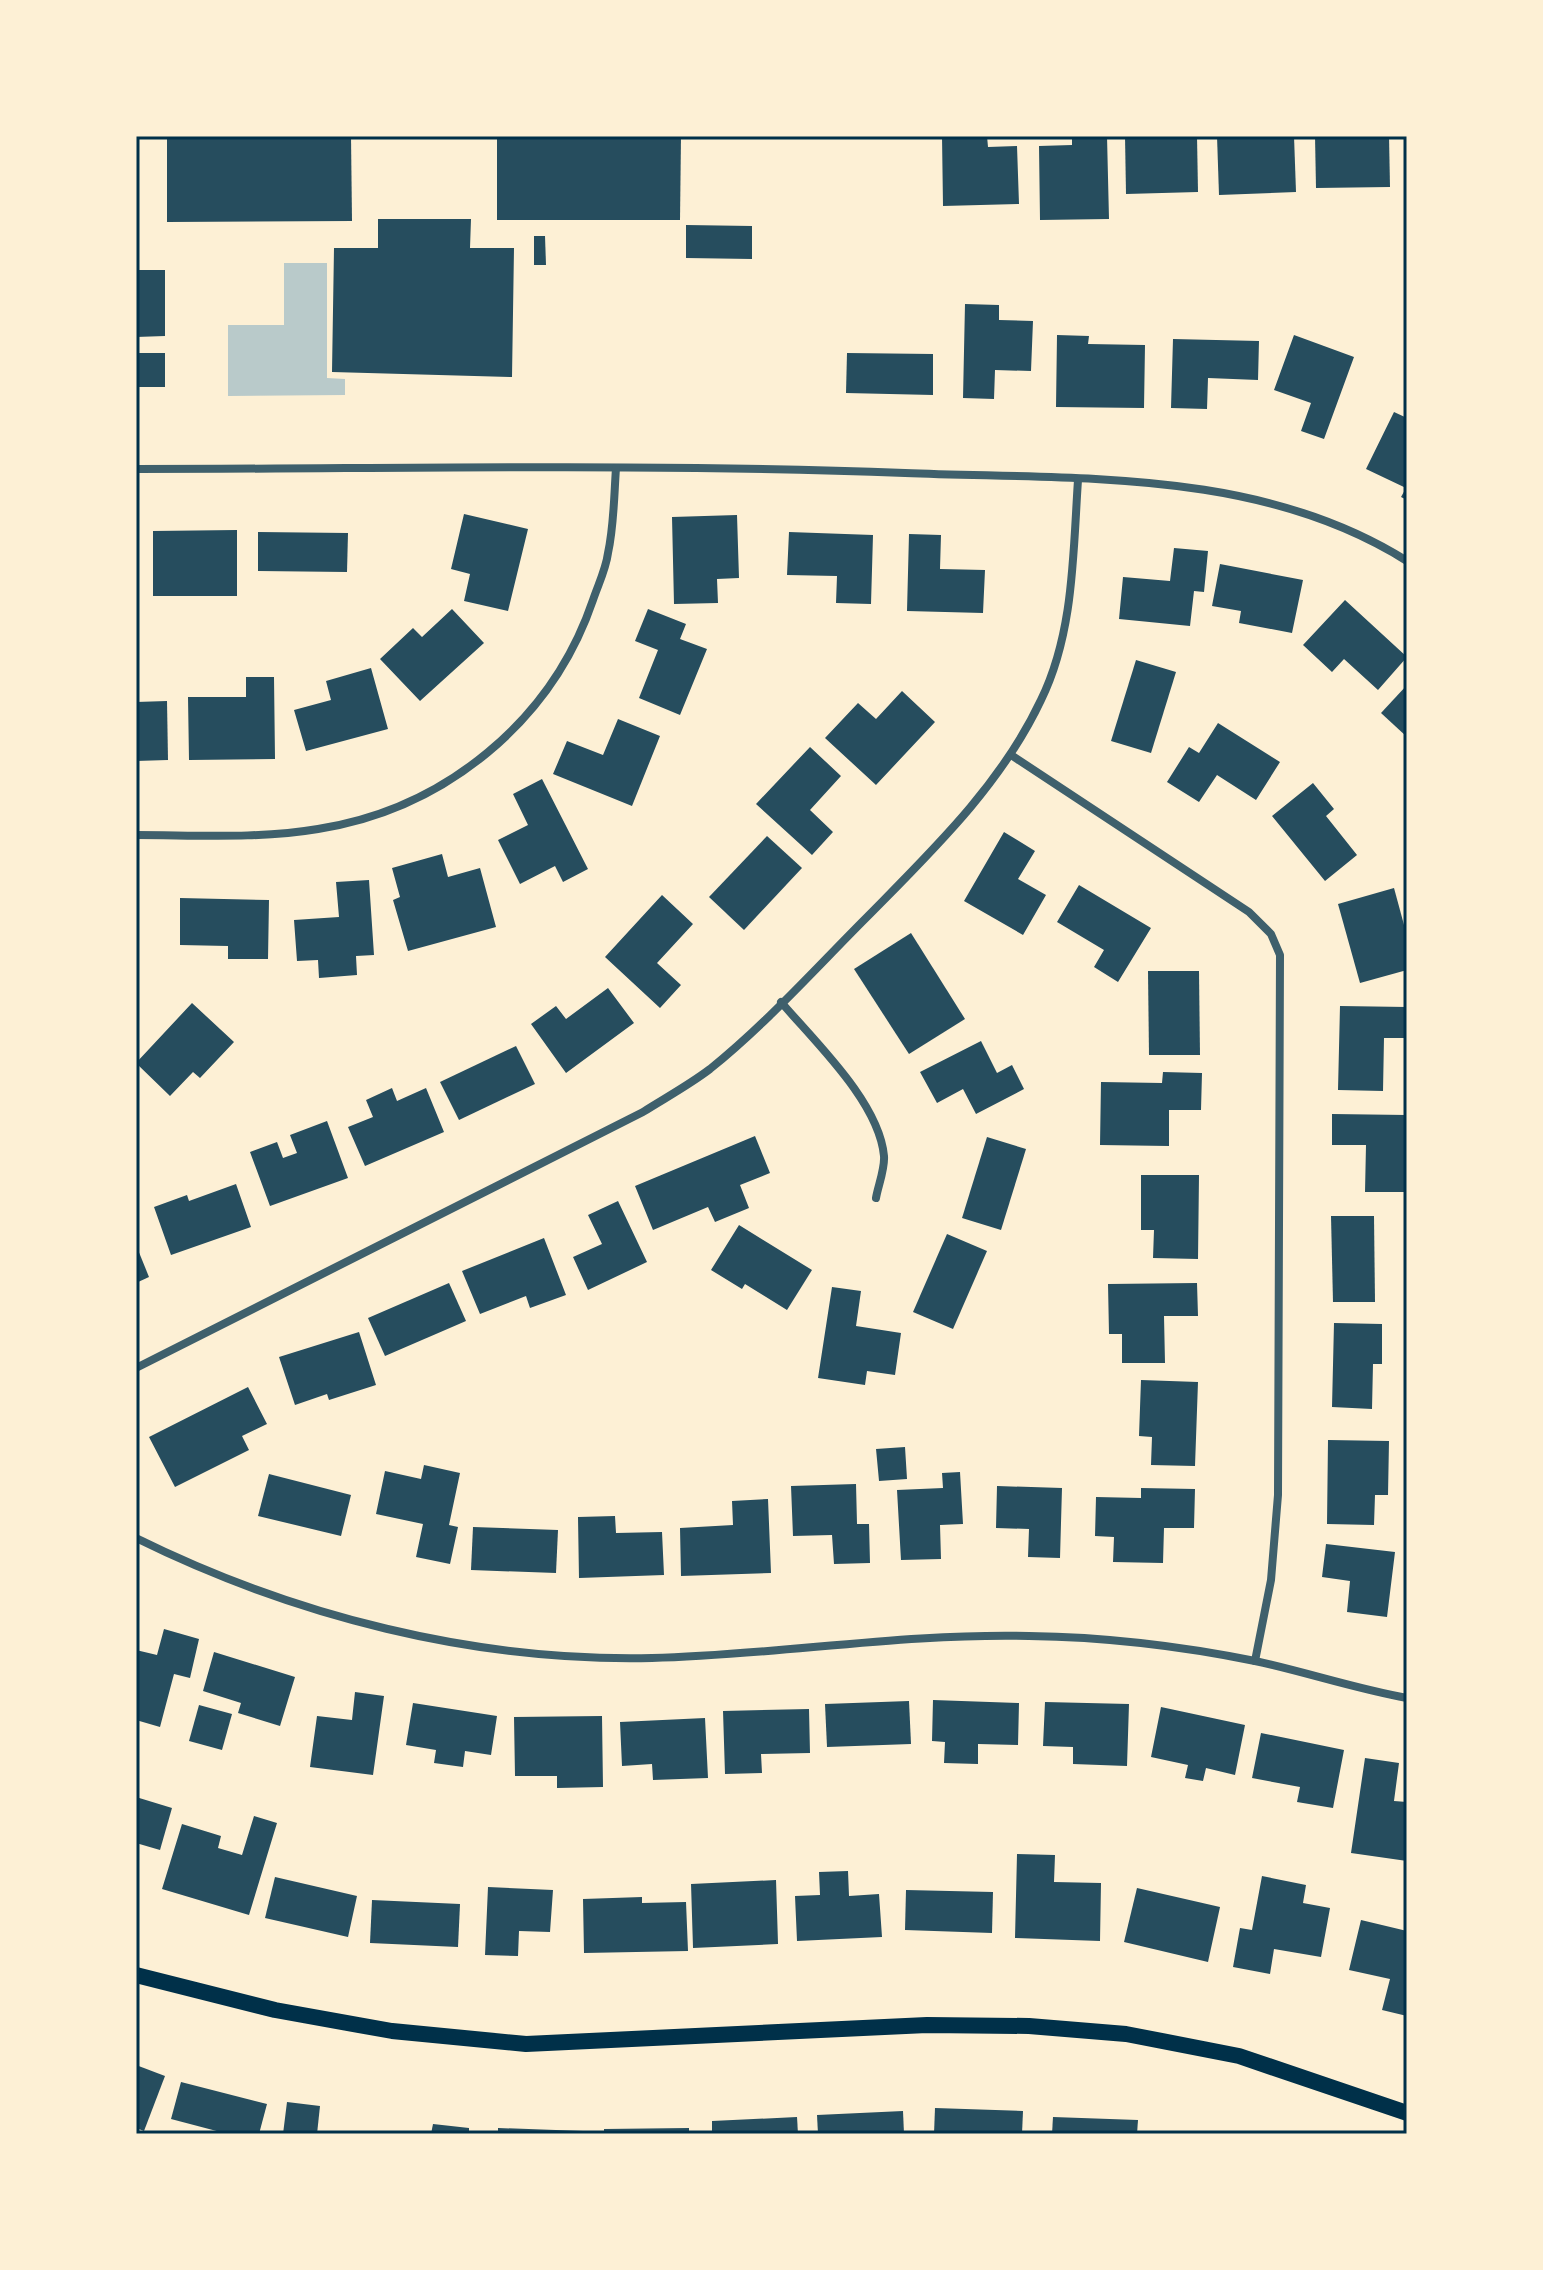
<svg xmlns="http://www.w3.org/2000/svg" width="1543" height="2270" font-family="'Fira Sans Condensed',sans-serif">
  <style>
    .green { fill: #b9caca }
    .building { fill: #264d5e }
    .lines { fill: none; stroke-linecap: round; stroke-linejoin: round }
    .minor { stroke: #3f606c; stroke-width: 8 }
    .secondary { stroke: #003049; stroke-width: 16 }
    .neatline { fill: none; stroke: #003049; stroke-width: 3 }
  </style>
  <rect width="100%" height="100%" fill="#fdf0d5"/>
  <path class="green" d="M284,263H327V378L345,379V395L228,396V325H284Z"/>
  <g class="building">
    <path d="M167,136H351L352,221L167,222Z"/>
    <path d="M497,136H681L680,220H497Z"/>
    <path d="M942,136H987L988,147L1017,146L1019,204L943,206Z"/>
    <path d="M1072,136H1107L1109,219L1040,220L1039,146L1072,145Z"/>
    <path d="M1125,136H1197L1198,192L1126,194Z"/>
    <path d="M1217,136H1294L1296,192L1219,195Z"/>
    <path d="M1315,136H1389L1390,187L1316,188Z"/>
    <path d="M378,219H471L470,248H514L512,377L332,372L334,248H378Z"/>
    <path d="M686,225L752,226V259L686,258Z"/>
    <path d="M534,236H545L546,265H534Z"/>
    <path d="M136,270H165V336L136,337Z"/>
    <path d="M965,304L999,305V320L1033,321L1031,371L995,370L994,399L963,398Z"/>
    <path d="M1057,335L1089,336L1088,344L1145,345L1144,408L1056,407Z"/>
    <path d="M1294,335L1354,357L1324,439L1301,431L1311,403L1274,390Z"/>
    <path d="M1173,339L1259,341L1258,380L1208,378L1207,409L1171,408Z"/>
    <rect x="136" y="353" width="29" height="34"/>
    <path d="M847,353L933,354V395L846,393Z"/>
    <path d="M1394,412L1407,418V500L1401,497L1406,488L1366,469Z"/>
    <path d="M464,514L528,529L508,611L464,601L470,574L451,569Z"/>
    <path d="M737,515L739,578L717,579L718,603L674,604L672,517Z"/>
    <path d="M237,530V596H153V531Z"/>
    <path d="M258,532L348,533L347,572L258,571Z"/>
    <path d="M789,532L873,535L871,604L836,603L837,576L787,575Z"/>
    <path d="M909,534L941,535L940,569L985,570L983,613L907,611Z"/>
    <path d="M1174,548L1208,551L1204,592L1194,591L1190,626L1119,619L1123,577L1170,581Z"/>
    <path d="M1220,564L1303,580L1292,633L1239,623L1241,611L1212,606Z"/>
    <path d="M1345,600L1407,657L1378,690L1344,659L1332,672L1303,645Z"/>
    <path d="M452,609L484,643L420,701L380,659L413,628L422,637Z"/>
    <path d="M648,609L686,624L680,639L707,649L680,715L639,698L658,650L635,641Z"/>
    <path d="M1136,660L1176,672L1151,753L1111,741Z"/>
    <path d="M371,668L388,729L306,751L294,710L331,700L326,681Z"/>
    <path d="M246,677H274L275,759L189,760L188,697H246Z"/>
    <path d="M1407,685V737L1381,713Z"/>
    <path d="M902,691L935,722L876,785L825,738L858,703L876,719Z"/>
    <path d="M167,701L168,760L136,761V702Z"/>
    <path d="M618,719L660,736L632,806L553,774L567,741L603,755Z"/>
    <path d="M1218,723L1280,762L1256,800L1217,775L1199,802L1167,782L1189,747L1199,753Z"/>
    <path d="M810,747L841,776L810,810L833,832L812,855L756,804Z"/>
    <path d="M542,779L588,869L563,882L555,866L520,884L498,840L528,825L513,794Z"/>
    <path d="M1313,783L1334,809L1326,816L1357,855L1325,881L1272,816Z"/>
    <path d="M1004,832L1035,851L1018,879L1046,895L1023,935L964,901Z"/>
    <path d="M767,836L802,868L744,930L709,897Z"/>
    <path d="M442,854L448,877L480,868L496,927L408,951L393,900L400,897L392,868Z"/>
    <path d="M369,880L374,955L356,956L357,975L319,978L318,960L297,961L294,920L339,917L336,882Z"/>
    <path d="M1079,885L1151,928L1118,982L1094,967L1104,950L1057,922Z"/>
    <path d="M1394,888L1407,936V970L1360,983L1338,904Z"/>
    <path d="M662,895L693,924L657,963L681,985L660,1008L605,957Z"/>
    <path d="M180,898L269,900L268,959H228V946L180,945Z"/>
    <path d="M911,933L965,1019L909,1054L854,969Z"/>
    <path d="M1148,971H1199L1200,1055H1149Z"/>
    <path d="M608,988L634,1023L566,1073L531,1024L556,1006L566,1019Z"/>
    <path d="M192,1003L234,1042L200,1078L193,1072L170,1096L136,1063Z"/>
    <path d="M1340,1006L1407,1007V1038H1384L1383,1091L1338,1090Z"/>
    <path d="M981,1041L997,1073L1012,1065L1024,1089L976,1114L963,1089L937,1103L920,1072Z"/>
    <path d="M516,1046L535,1084L459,1120L440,1082Z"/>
    <path d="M1163,1072L1202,1073L1201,1110H1169V1146L1100,1145L1101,1082L1162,1083Z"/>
    <path d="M392,1088L397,1101L426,1088L444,1132L365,1166L348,1127L373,1117L366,1100Z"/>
    <path d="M1332,1114L1407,1115V1192H1365L1366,1145H1332Z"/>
    <path d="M327,1121L348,1178L270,1206L250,1152L277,1142L283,1158L297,1153L290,1135Z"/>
    <path d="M755,1136L770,1173L740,1185L749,1208L715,1222L708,1207L653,1230L635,1186Z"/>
    <path d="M987,1137L1026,1149L1001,1230L962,1218Z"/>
    <path d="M1141,1175H1199L1198,1259L1153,1258L1154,1230H1141Z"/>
    <path d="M236,1184L251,1227L171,1255L154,1207L187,1195L189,1201Z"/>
    <path d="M618,1201L647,1262L588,1290L573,1257L602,1244L588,1215Z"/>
    <path d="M1331,1216H1374L1375,1302H1333Z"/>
    <path d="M739,1225L812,1270L787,1310L745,1284L742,1289L711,1270Z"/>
    <path d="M947,1234L987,1251L953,1329L913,1312Z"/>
    <path d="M544,1238L566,1295L530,1308L526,1296L480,1314L462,1271Z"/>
    <path d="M136,1245L149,1277L136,1283Z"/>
    <path d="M449,1283L466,1321L385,1356L368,1318Z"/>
    <path d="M1197,1283L1198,1316H1164L1165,1363H1122V1334H1109L1108,1284Z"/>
    <path d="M832,1287L861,1291L856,1326L901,1333L895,1375L867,1371L865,1385L818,1378Z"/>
    <path d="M1334,1323L1382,1324V1364H1373L1372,1409L1332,1407Z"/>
    <path d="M359,1332L376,1385L329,1400L327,1394L295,1405L279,1357Z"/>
    <path d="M1141,1380L1198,1382L1195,1466L1151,1465L1152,1437L1139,1436Z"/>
    <path d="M248,1387L267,1424L242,1436L249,1450L175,1487L149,1437Z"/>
    <path d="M1328,1440L1389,1441L1388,1495H1375L1374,1525L1327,1524Z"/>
    <path d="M905,1447L907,1479L879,1481L876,1449Z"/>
    <path d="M424,1465L460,1473L449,1525L458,1527L450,1564L416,1557L423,1524L376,1514L385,1471L421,1479Z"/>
    <path d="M960,1472L963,1524L940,1525L941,1559L901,1560L897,1490L943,1488L942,1473Z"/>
    <path d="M269,1474L351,1495L341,1536L258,1516Z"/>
    <path d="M856,1484L857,1524H869L870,1563L834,1564L832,1535L793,1536L791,1486Z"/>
    <path d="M997,1486L1062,1488L1060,1558L1028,1557L1029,1529L996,1528Z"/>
    <path d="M1141,1488L1195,1489L1194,1528H1164L1163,1563L1113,1562L1114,1537L1095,1536L1096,1497L1141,1498Z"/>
    <path d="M768,1499L771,1573L681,1576L680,1528L733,1525L732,1501Z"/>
    <path d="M615,1516L616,1533L662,1532L664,1575L579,1578L578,1517Z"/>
    <path d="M473,1527L558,1530L556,1573L471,1570Z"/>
    <path d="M1326,1544L1395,1552L1387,1617L1347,1612L1350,1581L1322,1577Z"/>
    <path d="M164,1629L199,1639L190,1678L174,1674L160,1727L136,1720V1650L157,1655Z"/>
    <path d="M214,1652L295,1677L280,1726L238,1713L241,1703L203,1691Z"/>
    <path d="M355,1692L384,1696L373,1775L310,1767L317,1716L352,1720Z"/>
    <path d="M933,1700L1019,1703L1018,1745L978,1744V1764L944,1763L945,1742L932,1741Z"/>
    <path d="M909,1701L911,1744L827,1747L825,1704Z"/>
    <path d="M1045,1702L1129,1704L1127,1766L1073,1764V1747L1043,1746Z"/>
    <path d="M413,1703L497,1716L491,1755L465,1751L463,1767L434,1763L436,1750L406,1745Z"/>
    <path d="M199,1705L232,1714L222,1750L189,1741Z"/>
    <path d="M1161,1707L1245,1725L1235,1775L1206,1768L1203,1781L1185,1778L1188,1765L1151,1757Z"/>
    <path d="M809,1709L810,1753L761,1754L762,1773L725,1774L723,1711Z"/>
    <path d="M602,1716L603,1787L557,1788V1776H515L514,1717Z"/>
    <path d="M705,1718L708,1778L653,1780L652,1764L622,1766L620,1722Z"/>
    <path d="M1261,1733L1344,1750L1333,1808L1297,1802L1300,1787L1252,1778Z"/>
    <path d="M1365,1758L1399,1763L1394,1801L1407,1802V1861L1351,1853Z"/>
    <path d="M136,1797L172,1808L160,1850L136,1843Z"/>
    <path d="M254,1816L277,1823L249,1915L162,1889L182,1824L221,1836L218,1848L242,1855Z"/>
    <path d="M1017,1854L1055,1855L1054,1882L1101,1883L1100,1941L1015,1938Z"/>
    <path d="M848,1871L849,1896L879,1894L882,1937L797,1941L795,1896L820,1895L819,1872Z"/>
    <path d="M1262,1876L1306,1885L1303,1903L1330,1908L1321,1957L1274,1949L1270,1974L1233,1967L1240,1928L1252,1930Z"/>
    <path d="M275,1877L357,1896L348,1937L265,1918Z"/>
    <path d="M776,1880L778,1944L693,1948L691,1884Z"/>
    <path d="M488,1887L553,1890L550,1932L519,1931L518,1956L485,1955Z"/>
    <path d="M1137,1888L1220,1907L1208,1962L1124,1942Z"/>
    <path d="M906,1890L993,1892L992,1933L905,1930Z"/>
    <path d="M642,1897V1903L686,1902L688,1951L584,1953L583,1899Z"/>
    <path d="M372,1900L460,1904L458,1947L370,1943Z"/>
    <path d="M1361,1920L1407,1931V2016L1382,2010L1390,1979L1349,1970Z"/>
    <path d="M136,2065L165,2076L144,2131L136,2128Z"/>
    <path d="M181,2082L267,2104L259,2134H228L171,2119Z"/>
    <path d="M287,2102L320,2106L317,2134H283Z"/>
    <path d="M935,2108L1023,2111L1022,2134H934Z"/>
    <path d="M903,2111L904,2134H818L817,2115Z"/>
    <path d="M797,2117L798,2134H712V2121Z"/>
    <path d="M1053,2117L1138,2120L1137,2134H1052Z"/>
    <path d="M433,2124L469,2128V2134H431Z"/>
    <path d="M498,2128L583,2131V2134H498Z"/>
    <path d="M689,2128V2134H604V2129Z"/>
  </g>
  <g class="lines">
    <g class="minor">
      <path d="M136,469C392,469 649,463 905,473C1074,480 1258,467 1407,561"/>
      <path d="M1011,755L1249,912L1271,934L1280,955L1278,1495L1271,1580L1255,1661"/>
      <path d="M136,835C196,835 259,839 318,829C445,809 552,721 593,600C598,585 606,569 608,553C614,526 614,496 616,468"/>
      <path d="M781,1002C815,1042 879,1102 884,1156C885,1169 878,1186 876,1198"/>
      <path d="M136,1368L643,1112C665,1098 689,1085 710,1069C766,1024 816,968 867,917C932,851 1001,785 1041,700C1074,633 1073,553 1078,480"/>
      <path d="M136,1538C294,1616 474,1662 652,1658C777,1655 902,1633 1029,1636C1104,1637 1181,1646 1255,1661C1306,1672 1356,1689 1407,1698"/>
    </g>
    <path class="secondary" d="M136,1975L275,2010L392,2031L526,2044L927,2025L1029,2026L1126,2034L1239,2056L1407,2113"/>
  </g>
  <rect width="1543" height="2270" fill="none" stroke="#fdf0d5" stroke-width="276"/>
  <rect x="138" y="138" width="1267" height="1994" class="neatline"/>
</svg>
